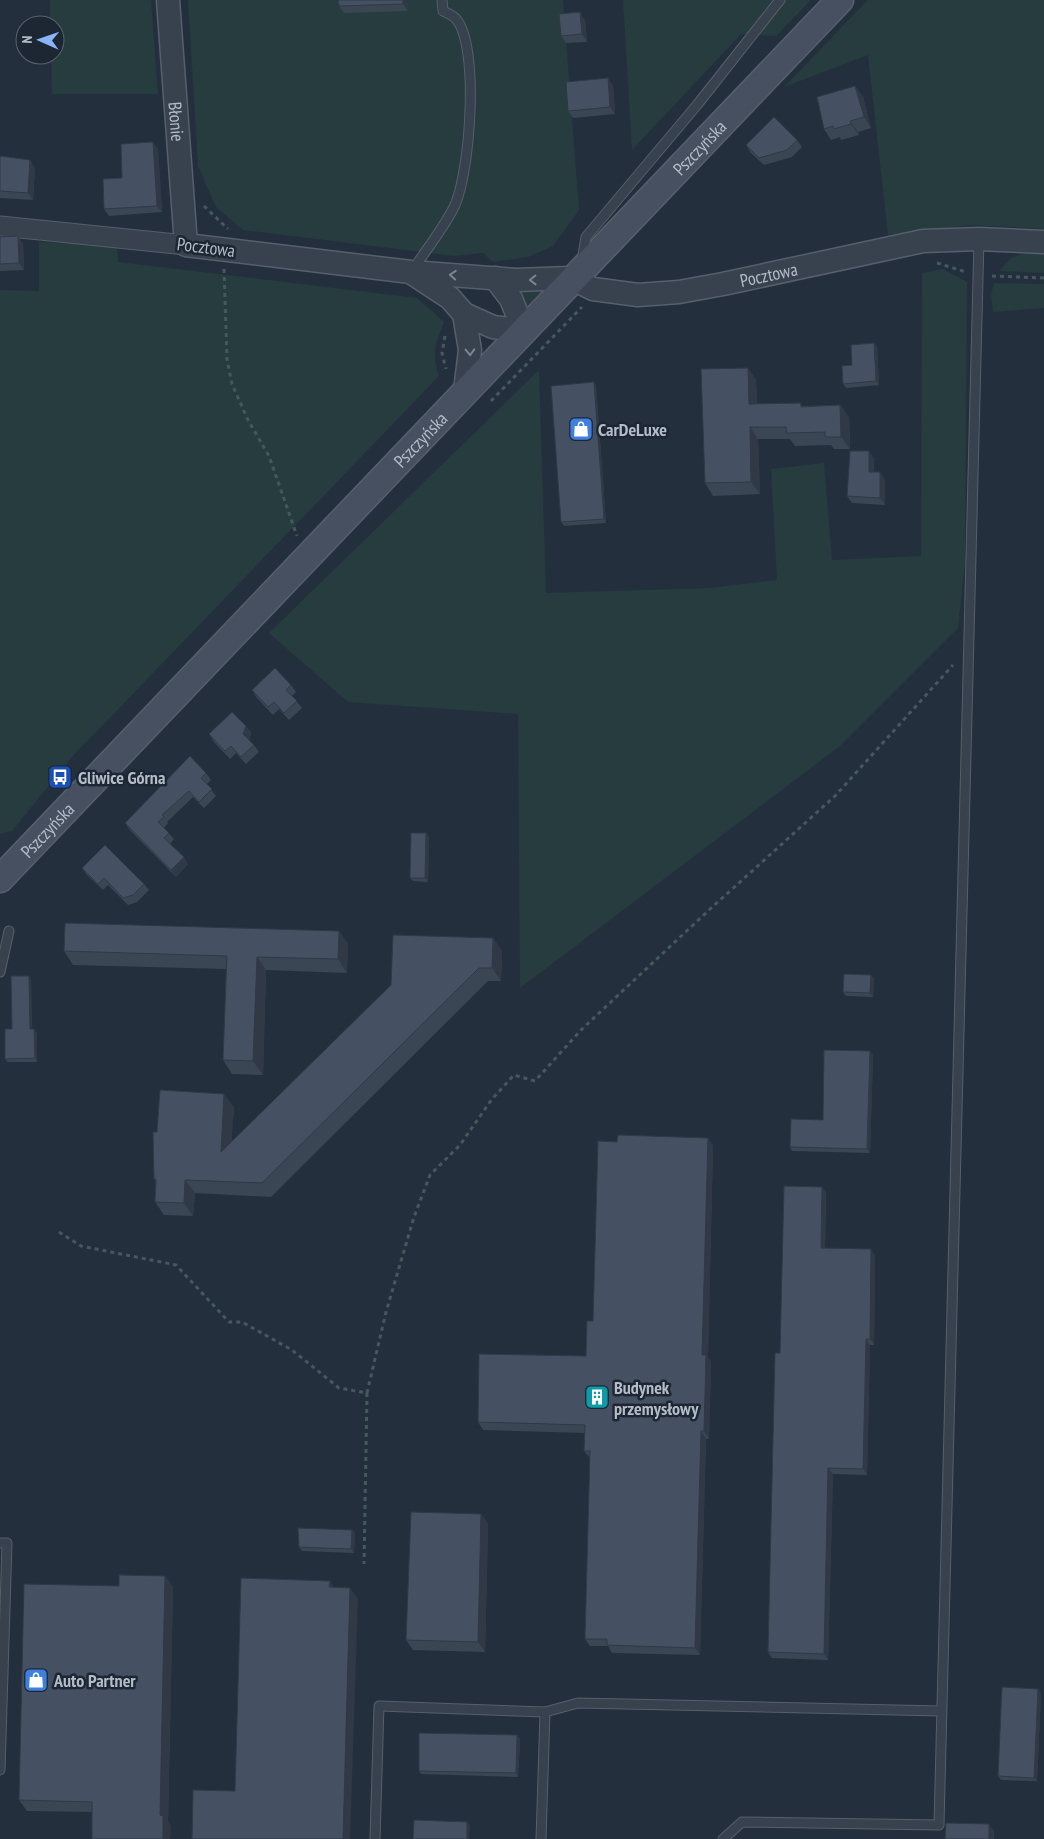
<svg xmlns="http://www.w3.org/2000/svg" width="1044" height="1839" font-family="'PT Sans Narrow',sans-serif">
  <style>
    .green { fill: #263c3f }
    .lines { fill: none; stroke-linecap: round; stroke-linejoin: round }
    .service-casing { stroke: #565f6c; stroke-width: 11 }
    .minor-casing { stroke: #565f6c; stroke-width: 21 }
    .tertiary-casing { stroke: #565f6c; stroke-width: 25 }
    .secondary-casing { stroke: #565f6c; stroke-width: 29 }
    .path { stroke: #44595c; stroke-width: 3; stroke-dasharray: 4 4; stroke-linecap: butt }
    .service { stroke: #38414e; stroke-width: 9 }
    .minor { stroke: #38414e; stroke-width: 19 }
    .tertiary { stroke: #38414e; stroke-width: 22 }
    .secondary { stroke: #465061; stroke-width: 26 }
    .wall { fill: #3b4654 }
    .shaded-wall { fill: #303945 }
    .building { fill: #455162; stroke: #303945 }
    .oneway { stroke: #7c8592 }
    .labels { text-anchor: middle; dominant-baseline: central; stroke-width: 5; stroke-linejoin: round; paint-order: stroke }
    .street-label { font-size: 18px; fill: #b4bcc9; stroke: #1d2633 }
    .poi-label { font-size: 18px; font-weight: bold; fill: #b4bcc9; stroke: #1d2633; text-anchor: start }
  </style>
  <rect width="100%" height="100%" fill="#242f3e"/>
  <g class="green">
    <path d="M50,0H151L158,94H52L51,55H55V25H50Z"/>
    <path d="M188,0H563L579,210L553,246L528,257L493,262L483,253L454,256L243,230L216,207L198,166Z"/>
    <path d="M623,0H811L776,36L741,34L632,150Z"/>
    <path d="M868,0H1044V229L971,225L888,235L868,55L784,87Z"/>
    <path d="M39,242L117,246L118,262L417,298L444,322C436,343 431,354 439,376L73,756L12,831L0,834V290L39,291Z"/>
    <path d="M1027,252H1044V273L999,271L1011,258Z"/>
    <path d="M943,269L967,282L965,563L958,628L840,746L520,988L518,714L348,702L269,633L539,370L546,593L709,588L777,580L771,469L824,463L832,560L921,556L922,273Z"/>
    <path d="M994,283L1044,284V308L993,312L991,294Z"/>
    <path d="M514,288H545L525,308Z"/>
  </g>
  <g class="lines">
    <g class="service-casing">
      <g id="service">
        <path d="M582,261L586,237L697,105L780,0"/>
        <path d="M412,271C426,250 443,229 454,207C470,175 480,46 456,19C453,15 447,13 443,11L442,0"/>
        <path d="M0,972L9,931"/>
        <path d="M0,1543H7L0,1770"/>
        <path d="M375,1839L379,1706L545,1712"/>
        <path d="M541,1839L545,1712L578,1703L941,1711"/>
        <path d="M723,1839L742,1822L939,1825L979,239"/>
      </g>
    </g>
    <g class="minor-casing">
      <path id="minor" d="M0,226L186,245"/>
    </g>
    <g class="tertiary-casing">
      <g id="tertiary">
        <path id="s1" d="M168,0L186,245L411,272L516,280L571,278L593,289L638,295L679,292L723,284L923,241L979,239L1044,242"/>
        <path d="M412,273L450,298L464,314L493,327L524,331L511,299L495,278"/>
        <path d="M464,314L470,350L465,391"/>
      </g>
    </g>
    <g class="secondary-casing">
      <g id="secondary">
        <path id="s2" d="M0,879L840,0"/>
      </g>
    </g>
    <g class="path">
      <path d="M204,206L228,229"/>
      <path d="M937,263L966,272"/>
      <path d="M224,269L227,359L232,384L248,420L269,456L297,536"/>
      <path d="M992,276L1044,278"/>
      <path d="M445,336L442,353L446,369"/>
      <path d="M491,401L582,307"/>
      <path d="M59,1232L81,1246L176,1265L229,1322H242L292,1350L339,1388L367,1393L364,1564"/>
      <path d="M367,1393L386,1312L414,1217L430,1175L460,1145L492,1099L514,1075L535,1081L581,1030L709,910L835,796L953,665"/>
    </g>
    <use href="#service" class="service"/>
    <use href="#minor" class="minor"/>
    <use href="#tertiary" class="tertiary"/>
    <use href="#secondary" class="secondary"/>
  </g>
  <g class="wall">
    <path d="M338,0H407L408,11L344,13L339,6Z"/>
    <path d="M585,20L587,42L566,43L561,36Z"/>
    <path d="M613,85L615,114L573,118L568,111Z"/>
    <path d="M855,86L863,97L871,128L858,132L859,135L841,140L840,137L831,140L824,129Z"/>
    <path d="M797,140L802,147L792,157L764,165L751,153L746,145Z"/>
    <path d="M158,149L162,212L109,216L104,209Z"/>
    <path d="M0,156L30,160L35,168L33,200L0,198Z"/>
    <path d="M18,236L23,244L24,270L0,271V237Z"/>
    <path d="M877,347L879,385L846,388L843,384L852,365Z"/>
    <path d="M748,368L756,380L757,404L803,406L840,405L849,417L850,449H834L831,445L795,446L790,439H758L760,494L713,496L705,483Z"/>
    <path d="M594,382L596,386L606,523L564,526L561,522Z"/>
    <path d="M874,458V472H880L885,480V505L852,503L847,496Z"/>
    <path d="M291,685L296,692L292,696L302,708L289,720L279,709L273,715L257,698L252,690Z"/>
    <path d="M246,726L251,733L249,740L254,745L259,752L246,764L236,753L230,759L214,742L209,734Z"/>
    <path d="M206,773L211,780L207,784L216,796L204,808L193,797L167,822L168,823L164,828L174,839L170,844L188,864L176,877L129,829L125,823Z"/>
    <path d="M426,833L429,837L428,882L413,881L410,878Z"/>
    <path d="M82,868L144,884L149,890L137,902L128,905L108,885L103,890L86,874Z"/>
    <path d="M339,931L348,944L347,973L266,970L263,1075L232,1074L223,1060L226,969L73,965L64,951Z"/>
    <path d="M493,938L502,951L501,981H488L271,1197L195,1193L193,1216L164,1215L155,1202L156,1182L154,1179L157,1132L234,1107L231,1142Z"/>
    <path d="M874,978L873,997L846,996L843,992Z"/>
    <path d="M31,980L32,1029H34L37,1033V1062H8L5,1059L12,1029Z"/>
    <path d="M873,1055L870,1153L792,1151L790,1147L823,1120Z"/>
    <path d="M713,1145L708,1357L711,1362L709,1439H706L700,1655L612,1653L608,1646H590L585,1639L590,1458L584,1451L585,1433L483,1430L478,1422L586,1356L593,1321Z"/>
    <path d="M822,1187L826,1193L825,1248L875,1255L874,1345H870L867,1475L833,1474L828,1660L772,1658L768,1652L780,1353Z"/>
    <path d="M481,1514L488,1524L485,1652L413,1650L406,1640Z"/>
    <path d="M352,1530L355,1533L354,1553L302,1551L299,1547Z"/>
    <path d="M165,1576L173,1587L168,1822L171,1826L92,1812L27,1811L19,1800L119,1586Z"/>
    <path d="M1041,1693L1037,1781L1001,1780L998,1776Z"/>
    <path d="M517,1735L520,1739L518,1777L421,1774L419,1771Z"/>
  </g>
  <g class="shaded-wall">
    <path d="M403,0H407L408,11L403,4Z"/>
    <path d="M580,12L585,20L587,42L582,34Z"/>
    <path d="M608,78L613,85L615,114L610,107Z"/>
    <path d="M855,86L863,97L871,128L864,117Z"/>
    <path d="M850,121L858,132L859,135L851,124Z"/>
    <path d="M153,142L158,149L162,212L157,206Z"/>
    <path d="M30,160L35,168L33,200L28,193Z"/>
    <path d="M18,236L23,244L24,270L19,263Z"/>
    <path d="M874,343L877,347L879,385L876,381Z"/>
    <path d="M748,368L756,380L757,416L749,404Z"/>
    <path d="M594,382L596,386L606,523L604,519Z"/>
    <path d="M840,405L849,417L850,449L841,437Z"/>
    <path d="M750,427L758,439L760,494L751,482Z"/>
    <path d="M869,451L874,458V479L869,472Z"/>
    <path d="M880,472L885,480V505L880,498Z"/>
    <path d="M246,726L251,733L249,741L243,734Z"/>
    <path d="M426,833L429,837L428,882L425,878Z"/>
    <path d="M184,857L188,864L176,877L171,870Z"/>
    <path d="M339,931L348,944L347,973L338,959Z"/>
    <path d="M493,938L502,951L501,981L492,968Z"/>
    <path d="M257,957L266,970L263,1075L253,1061Z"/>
    <path d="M871,975L874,978L873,997L870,993Z"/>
    <path d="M29,976L31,980L32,1033L30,1029Z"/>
    <path d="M34,1029L37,1033V1062L35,1058Z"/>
    <path d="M870,1051L873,1055L870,1153L867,1149Z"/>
    <path d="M224,1094L234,1107L230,1166L221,1152Z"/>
    <path d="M708,1138L713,1145L708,1357L711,1362L709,1439L704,1431L702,1355Z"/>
    <path d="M185,1180L195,1193L193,1216L184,1203Z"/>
    <path d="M822,1187L826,1193L825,1254L821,1248Z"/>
    <path d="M871,1249L875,1255L874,1345L870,1339Z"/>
    <path d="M866,1339L870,1345L867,1475L863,1469Z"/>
    <path d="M701,1431L706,1439L700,1655L695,1648Z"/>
    <path d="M828,1468L833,1474L828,1660L824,1654Z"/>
    <path d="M481,1514L488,1524L485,1652L478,1642Z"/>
    <path d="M352,1530L355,1533L354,1553L351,1549Z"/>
    <path d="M165,1576L173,1587L168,1822L171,1826L170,1839H163L160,1815Z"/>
    <path d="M330,1581L337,1592L329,1587Z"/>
    <path d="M350,1588L358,1599L350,1839H343Z"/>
    <path d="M1038,1689L1041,1693L1037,1781L1034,1778Z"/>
    <path d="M517,1735L520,1739L518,1777L516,1773Z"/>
    <path d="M467,1822L470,1826L469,1839H467Z"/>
    <path d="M989,1824L994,1831V1839H989Z"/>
  </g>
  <g class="building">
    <path d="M338,0H403V4L339,6Z"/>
    <path d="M580,12L582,34L561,36L559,14Z"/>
    <path d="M608,78L610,107L568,111L566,82Z"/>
    <path d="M855,86L864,117L850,121L851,124L834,129L833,126L824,129L817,97Z"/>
    <path d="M774,117L797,140L787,150L759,158L746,145Z"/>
    <path d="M153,142L157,206L104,209L103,179L122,178L121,144Z"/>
    <path d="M0,156L30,160L28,193L0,191Z"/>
    <path d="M18,236L19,263L0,264V237Z"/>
    <path d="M874,343L876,381L843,384L842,366L852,365L851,345Z"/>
    <path d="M748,368L749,404L801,403V407L840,405L841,437H825V432L787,433L786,427H750L751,482L705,483L701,369Z"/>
    <path d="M594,382L604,519L561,522L551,386Z"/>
    <path d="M850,451H869V472H880V498L847,496Z"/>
    <path d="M275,668L291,685L286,690L297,701L284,713L274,702L268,707L252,690Z"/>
    <path d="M232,712L246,726L243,734L254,745L241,757L231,746L225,751L209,734Z"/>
    <path d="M190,756L206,773L201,778L212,789L199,802L189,791L162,815L164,817L158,822L169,833L164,838L184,857L171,870L125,823Z"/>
    <path d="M411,833H426L425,878H410Z"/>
    <path d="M105,845L144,884L133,895L123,898L104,878L98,884L82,868Z"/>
    <path d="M65,923L339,931L338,959L257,957L253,1061L223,1060L227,956L64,951Z"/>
    <path d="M393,935L493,938L492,968H479L262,1183L185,1180L184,1203L155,1202L156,1179H154L153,1132H157L160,1090L224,1094L221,1152L391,985Z"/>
    <path d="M844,974L871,975L870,993L843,992Z"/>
    <path d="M11,976H29L30,1029H34L35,1058L5,1059V1029H12Z"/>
    <path d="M824,1050L870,1051L867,1149L790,1147L791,1119L823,1120Z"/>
    <path d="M618,1135L708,1138L702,1355H706L704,1431H701L695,1648L607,1645V1639H585L590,1451H584L585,1425L478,1422L479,1354L586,1356L587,1321H593L598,1141L617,1142Z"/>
    <path d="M784,1186L822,1187L821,1248L871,1249L870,1339H866L863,1469L828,1468L824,1654L768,1652L775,1353H780Z"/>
    <path d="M411,1512L481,1514L478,1642L406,1640Z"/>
    <path d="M298,1528L352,1530L351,1549L299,1547Z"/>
    <path d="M119,1575L165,1576L160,1815L163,1816V1839H92V1802L19,1800L24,1584L119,1586Z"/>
    <path d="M241,1578L330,1581L329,1587L350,1588L343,1839H192L193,1790L235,1791Z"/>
    <path d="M1002,1687L1038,1689L1034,1778L998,1776Z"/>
    <path d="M419,1733L517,1735L516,1773L419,1771Z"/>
    <path d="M414,1820L467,1822V1839H413Z"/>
    <path d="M946,1823L989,1824V1839H945Z"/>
  </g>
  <defs><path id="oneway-chevron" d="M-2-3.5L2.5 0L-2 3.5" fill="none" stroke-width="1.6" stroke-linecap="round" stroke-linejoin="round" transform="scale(1.25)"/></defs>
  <g class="oneway">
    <use href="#oneway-chevron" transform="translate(453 275) rotate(-176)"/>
    <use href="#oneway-chevron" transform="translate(533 280) rotate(179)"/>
    <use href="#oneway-chevron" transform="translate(470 352) rotate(88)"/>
  </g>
  <defs>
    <g id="shop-square" transform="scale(1.25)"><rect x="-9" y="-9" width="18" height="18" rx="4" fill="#3f7fe0" stroke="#1d2633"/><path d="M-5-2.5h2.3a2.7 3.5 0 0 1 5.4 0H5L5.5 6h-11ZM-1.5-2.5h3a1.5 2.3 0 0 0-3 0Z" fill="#fff"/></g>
    <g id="bus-square" transform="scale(1.25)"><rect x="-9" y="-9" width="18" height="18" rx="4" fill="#1a4fb4" stroke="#1d2633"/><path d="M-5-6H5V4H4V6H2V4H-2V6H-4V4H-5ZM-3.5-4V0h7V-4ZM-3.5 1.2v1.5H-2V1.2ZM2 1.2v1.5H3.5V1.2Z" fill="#fff"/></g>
    <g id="building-square" transform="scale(1.25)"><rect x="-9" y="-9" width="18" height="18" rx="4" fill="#0f9aa8" stroke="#1d2633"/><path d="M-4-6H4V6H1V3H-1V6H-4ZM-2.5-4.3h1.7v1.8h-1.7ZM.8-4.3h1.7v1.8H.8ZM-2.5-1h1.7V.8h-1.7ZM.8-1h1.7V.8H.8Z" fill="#fff"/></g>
  </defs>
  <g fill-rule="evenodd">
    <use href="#shop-square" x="581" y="429"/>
    <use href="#bus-square" x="60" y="777"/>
    <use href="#building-square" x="597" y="1397"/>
    <use href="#shop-square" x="36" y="1680"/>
  </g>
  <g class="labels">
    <g class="street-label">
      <text stroke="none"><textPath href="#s1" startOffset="122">Błonie</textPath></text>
      <text stroke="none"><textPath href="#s2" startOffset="1012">Pszczyńska</textPath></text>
      <text transform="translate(206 247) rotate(7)">Pocztowa</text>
      <text stroke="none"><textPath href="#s1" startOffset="835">Pocztowa</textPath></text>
      <text stroke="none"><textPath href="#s2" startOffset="608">Pszczyńska</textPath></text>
      <text stroke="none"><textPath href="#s2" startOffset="68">Pszczyńska</textPath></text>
    </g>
    <g class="poi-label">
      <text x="598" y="429">CarDeLuxe</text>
      <text x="78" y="777">Gliwice Górna</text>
      <text x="614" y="1387">Budynek<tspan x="614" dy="21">przemysłowy</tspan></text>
      <text x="54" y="1680">Auto Partner</text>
    </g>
  </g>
  <g transform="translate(40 40) rotate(272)"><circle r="24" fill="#1d2633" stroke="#59626f"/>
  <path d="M0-4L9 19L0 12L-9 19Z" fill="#8ab4f8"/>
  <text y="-8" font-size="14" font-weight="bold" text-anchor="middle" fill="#b4bcc9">N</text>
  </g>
</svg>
